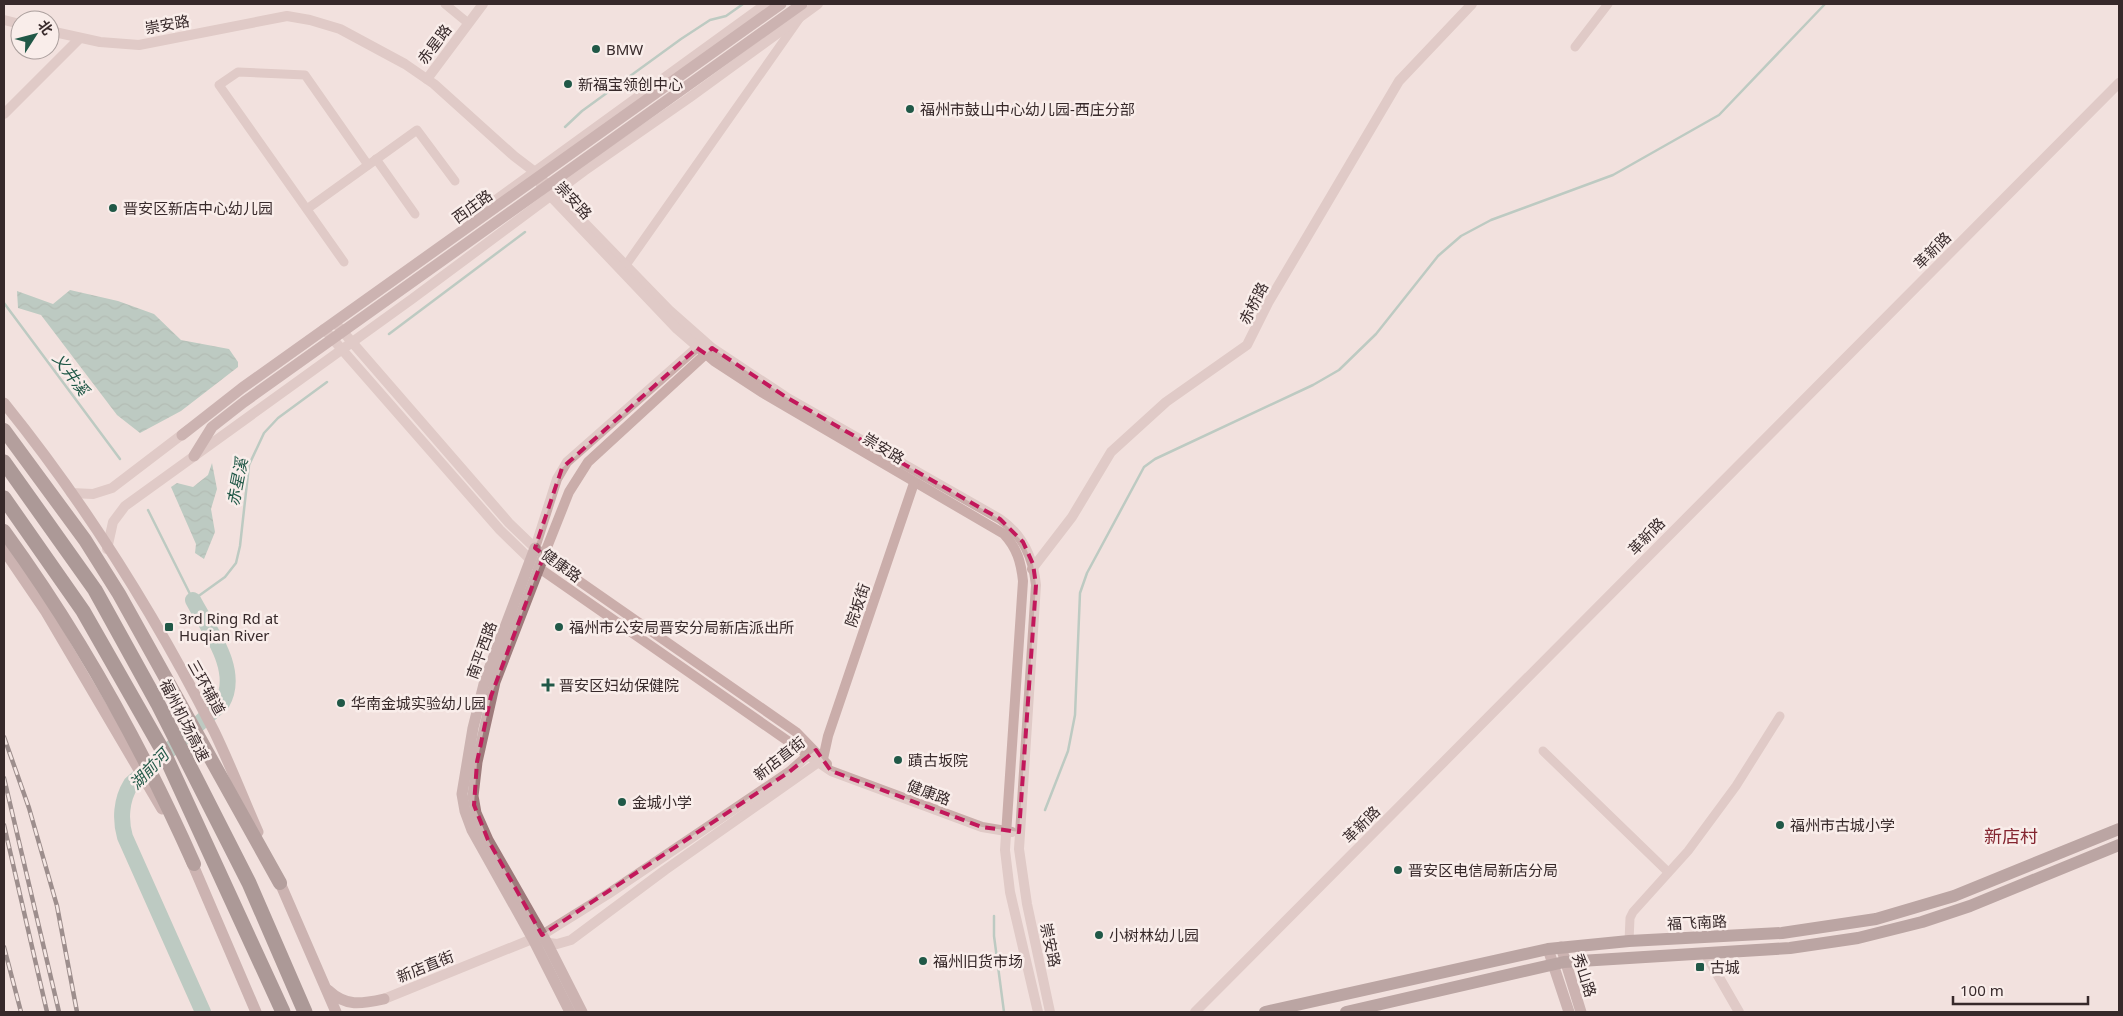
<svg xmlns="http://www.w3.org/2000/svg" width="2123" height="1016" font-family="'Noto Sans','Noto Sans SC',sans-serif">
  <style>
    .water { fill: url(#water-waves) }
    .lines { fill: none; stroke-linecap: round; stroke-linejoin: round }
    .stream { stroke: #7dae9f; stroke-width: 2.5 }
    .river { stroke: #7dae9f; stroke-width: 16 }
    .minor { stroke: #caadaa; stroke-width: 9 }
    .tertiary { stroke: #caadaa; stroke-width: 10 }
    .secondary { stroke: #9d7b7b; stroke-width: 11 }
    .primary { stroke: #795b5b; stroke-width: 12 }
    .trunk { stroke: #684e4e; stroke-width: 14 }
    .motorway { stroke: #584142; stroke-width: 15 }
    .rail-casing { stroke: #37292a; stroke-width: 4.5 }
    .rail { stroke: #f9edea; stroke-width: 2.5; stroke-dasharray: 8; stroke-linecap: butt }
    .secondary-bridge { stroke: #9d7b7b; stroke-width: 11 }
    .marked { fill: none; stroke: #c2185b; stroke-width: 4; stroke-dasharray: 10 6; stroke-linejoin: round }
    .poi-dot { fill: #205847; stroke: #f9edea; stroke-width: 2 }
    .labels { text-anchor: middle; dominant-baseline: central; stroke-width: 5; stroke-linejoin: round; paint-order: stroke }
    .street-label { font-size: 15px; fill: #37292a; stroke: #f9edea }
    .poi-label { font-size: 15px; fill: #37292a; stroke: #f9edea; text-anchor: start }
    .water-label { font-size: 16px; font-style: italic; fill: #205847; stroke: #f9edea }
    .quarter-label { font-size: 18px; fill: #842530; stroke: #f9edea }
  </style>
  <defs>
    <pattern id="water-waves" width="16" height="10" patternUnits="userSpaceOnUse" patternTransform="scale(1.25)"><rect width="16" height="10" fill="#7dae9f"/><path d="M0 5q4-4 8 0t8 0" fill="none" stroke="#678e82"/></pattern>
  </defs>
  <rect width="100%" height="100%" fill="#f2e1de"/>
  <g class="water">
    <path d="M70,290L118,301L154,314L181,340L229,349L238,362V367L181,411L140,433L117,415L41,315L18,308L17,291L53,304Z"/>
    <path d="M212,463L217,489L211,509L215,532L204,559L195,553L196,544L171,487L177,483L193,487L208,475Z"/>
  </g>
  <g class="lines">
    <g class="stream">
      <path d="M565,127L582,111L681,39L710,20L726,16L743,4"/>
      <path d="M4,303L120,459"/>
      <path d="M389,334L525,232"/>
      <path d="M148,510L193,600L225,577L236,563L240,546L249,465L264,433L278,418L327,382"/>
      <path d="M1045,810L1068,751L1075,715L1080,593L1087,573L1144,467L1155,459L1313,385L1339,370L1376,334L1438,256L1461,236L1491,220L1613,175L1719,115L1825,4"/>
      <path d="M994,916V936L1004,1012"/>
    </g>
    <path class="river" d="M193,600C208,629 241,670 222,703L131,784C121,800 120,820 125,837L203,1012"/>
    <g class="minor">
      <path d="M445,4L468,23"/>
      <path d="M1575,47L1608,4"/>
      <path d="M376,159L415,214"/>
      <path d="M307,209L417,130L455,181"/>
      <path d="M344,262L219,85L238,72L305,75L368,165"/>
      <path d="M626,265L799,19"/>
      <path d="M1543,751L1668,872"/>
      <path d="M1629,941L1630,918L1633,912L1688,851L1736,786L1780,716"/>
    </g>
    <g class="tertiary">
      <path d="M4,20L20,24"/>
      <path d="M50,31L100,42L139,45L287,16L310,20L340,29L405,64L434,84L514,156L535,172L669,310L712,348L786,397L1000,519C1023,535 1033,557 1036,585L1019,849L1027,904L1050,1012"/>
      <path d="M427,79L483,4"/>
      <path d="M4,114L80,38"/>
      <path d="M541,186L677,329L714,361L763,393L1004,534C1017,548 1021,562 1023,581L1005,850L1010,892L1038,1012"/>
      <path d="M471,218L766,4"/>
      <path d="M338,326L509,523L535,548L569,574L796,732L827,764"/>
      <path d="M324,329L500,530L539,568L831,771L982,827L1012,832"/>
      <path d="M71,493L93,494L112,488L188,430"/>
      <path d="M535,548L557,479L567,462L701,344"/>
      <path d="M107,549L113,522L125,506L412,299L584,171L689,98L818,4"/>
      <path d="M544,555L569,492L588,462L710,350"/>
      <path d="M1032,569L1072,517L1111,452L1166,402L1247,345L1268,303L1399,81L1472,4"/>
      <path d="M541,942L557,944L571,940L665,870L823,759L828,736L914,483"/>
      <path d="M1705,953L1739,1012"/>
      <path d="M384,999L542,935L608,894L789,772L813,751"/>
      <path d="M1195,1012L2119,83"/>
    </g>
    <g class="secondary">
      <path d="M4,403C84,502 156,617 214,731C230,764 243,798 258,832"/>
      <path d="M535,548L485,680L473,728L462,794L465,811L472,830L533,939L570,1012"/>
      <path d="M4,550L46,612L162,809"/>
      <path d="M544,555L495,682L477,762L473,796L476,813L488,840L547,943L582,1012"/>
      <path d="M190,858L256,1012"/>
      <path d="M277,876L336,1012"/>
      <path d="M1561,947L1581,1012"/>
      <path d="M1548,949L1569,1012"/>
      <path d="M328,990C346,1007 361,1004 384,999"/>
    </g>
    <g class="primary">
      <path d="M1265,1012L1548,949L1629,941L1782,933L1876,919L1954,896L2119,829"/>
      <path d="M1346,1012L1564,962L1790,948L1858,938L1922,922L1970,906L2119,845"/>
    </g>
    <g class="trunk">
      <path d="M4,430L85,540L119,594L280,883"/>
      <path d="M4,531C79,634 142,747 194,864"/>
    </g>
    <g class="motorway">
      <path d="M4,462L95,590L158,704L249,883L305,1012"/>
      <path d="M4,498L83,611L164,753L283,1012"/>
    </g>
    <g class="rail-casing">
      <g id="rail">
        <path d="M4,737L29,808L57,906L77,1012"/>
        <path d="M4,778L59,1012"/>
        <path d="M4,825L47,1012"/>
        <path d="M4,947L21,1012"/>
      </g>
    </g>
    <use href="#rail" class="rail"/>
    <g class="secondary-bridge">
      <path d="M182,435L242,388L781,4"/>
      <path d="M194,456L212,427L244,402L802,4"/>
    </g>
  </g>
  <path d="M0 0H2123V1016H0ZM697,348L706,354L712,348L786,397L1000,519L1023,542L1033,564L1036,585L1019,832L982,827L831,771L816,750L789,772L542,935L488,840L474,805L477,762L491,696L544,555L535,548L562,468Z" fill="#f2e1de" fill-opacity=".55" fill-rule="evenodd"/>
  <path class="marked" d="M697,348L706,354L712,348L786,397L1000,519L1023,542L1033,564L1036,585L1019,832L982,827L831,771L816,750L789,772L542,935L488,840L474,805L477,762L491,696L544,555L535,548L562,468Z"/>
  <g class="poi-dot">
    <circle cx="596" cy="49" r="5"/>
    <circle cx="568" cy="84" r="5"/>
    <circle cx="910" cy="109" r="5"/>
    <circle cx="113" cy="208" r="5"/>
    <rect x="164" y="622" width="10" height="10" rx="2.5"/>
    <circle cx="559" cy="627" r="5"/>
    <path d="M545.5 677.5h5v5h5v5h-5v5h-5v-5h-5v-5h5z"/>
    <circle cx="341" cy="703" r="5"/>
    <circle cx="898" cy="760" r="5"/>
    <circle cx="622" cy="802" r="5"/>
    <circle cx="1780" cy="825" r="5"/>
    <circle cx="1398" cy="870" r="5"/>
    <circle cx="1099" cy="935" r="5"/>
    <circle cx="923" cy="961" r="5"/>
    <rect x="1695" y="962" width="10" height="10" rx="2.5"/>
  </g>
  <g class="labels">
    <g class="street-label">
      <text transform="translate(167 24) rotate(-10)">崇安路</text>
      <text transform="translate(434 44) rotate(-53)">赤星路</text>
      <text transform="translate(574 200) rotate(47)">崇安路</text>
      <text transform="translate(472 206) rotate(-36)">西庄路</text>
      <text transform="translate(1932 250) rotate(-45)">革新路</text>
      <text transform="translate(1253 303) rotate(-63)">赤桥路</text>
      <text transform="translate(884 448) rotate(31)">崇安路</text>
      <text transform="translate(1646 536) rotate(-46)">革新路</text>
      <text transform="translate(562 565) rotate(36)">健康路</text>
      <text transform="translate(857 605) rotate(-71)">院坂街</text>
      <text transform="translate(481 650) rotate(-70)">南平西路</text>
      <text transform="translate(207 687) rotate(61)">三环辅道</text>
      <text transform="translate(185 720) rotate(63)">福州机场高速</text>
      <text transform="translate(779 758) rotate(-38)">新店直街</text>
      <text transform="translate(929 792) rotate(20)">健康路</text>
      <text transform="translate(1361 824) rotate(-45)">革新路</text>
      <text transform="translate(1697 922) rotate(-3)">福飞南路</text>
      <text transform="translate(1051 945) rotate(78)">崇安路</text>
      <text transform="translate(425 966) rotate(-22)">新店直街</text>
      <text transform="translate(1585 975) rotate(72)">秀山路</text>
    </g>
    <g class="poi-label">
      <text x="606" y="49">BMW</text>
      <text x="578" y="84">新福宝领创中心</text>
      <text x="920" y="109">福州市鼓山中心幼儿园-西庄分部</text>
      <text x="123" y="208">晋安区新店中心幼儿园</text>
      <text x="179" y="618">3rd Ring Rd at<tspan x="179" dy="17">Huqian River</tspan></text>
      <text x="569" y="627">福州市公安局晋安分局新店派出所</text>
      <text x="559" y="685">晋安区妇幼保健院</text>
      <text x="351" y="703">华南金城实验幼儿园</text>
      <text x="908" y="760">蹟古坂院</text>
      <text x="632" y="802">金城小学</text>
      <text x="1790" y="825">福州市古城小学</text>
      <text x="1408" y="870">晋安区电信局新店分局</text>
      <text x="1109" y="935">小树林幼儿园</text>
      <text x="933" y="961">福州旧货市场</text>
      <text x="1710" y="967">古城</text>
    </g>
    <g class="water-label">
      <text transform="translate(71 374) rotate(53)">义井溪</text>
      <text transform="translate(237 482) rotate(-79)">赤星溪</text>
      <text transform="translate(149 769) rotate(-46)">湖前河</text>
    </g>
    <g class="quarter-label">
      <text x="2011" y="836">新店村</text>
    </g>
  </g>
  <rect width="2123" height="1016" fill="none" stroke="#37292a" stroke-width="10"/>
  <g transform="translate(35 35) rotate(54)"><circle r="24" fill="#f9edea" stroke="#ab9f9d"/>
  <path d="M0-4L9 19L0 12L-9 19Z" fill="#205847"/>
  <text y="-8" font-size="14" font-weight="bold" text-anchor="middle" fill="#37292a">北</text>
  </g>
  <path d="M1953 996v8h135v-8" fill="none" stroke="#37292a" stroke-width="2.5"/>
  <text x="1960" y="996" font-size="15" fill="#37292a" stroke="#f9edea" stroke-width="4" paint-order="stroke">100 m</text>
</svg>
